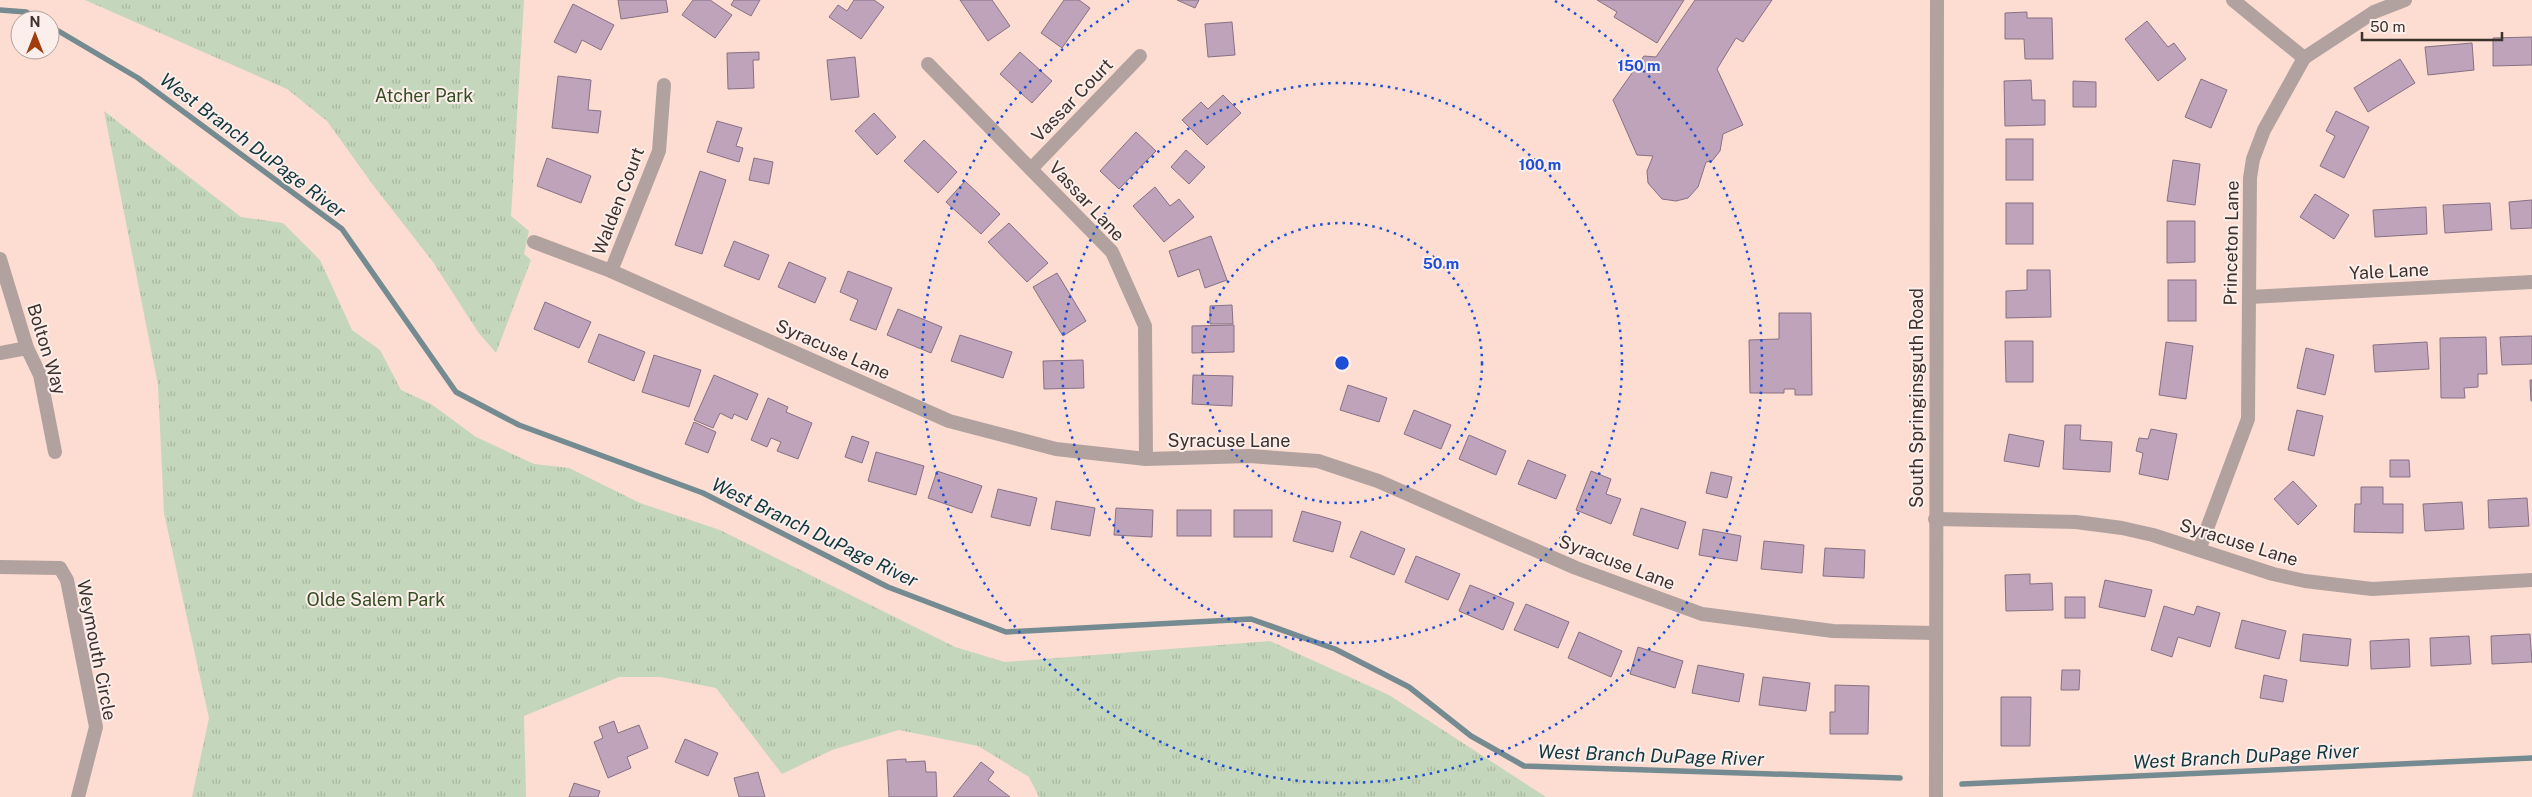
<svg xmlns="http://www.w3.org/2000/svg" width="2532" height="797" font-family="'Public Sans',sans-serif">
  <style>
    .park { fill: url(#park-tufts) }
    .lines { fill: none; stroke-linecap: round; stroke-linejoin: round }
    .stream { stroke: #748b91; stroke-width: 5.5 }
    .building { fill: #bea3ba; stroke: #877184 }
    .minor { stroke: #b1a2a0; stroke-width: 14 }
    .tertiary { stroke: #b1a2a0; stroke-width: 14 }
    .ring { fill: none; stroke: #1d4ed8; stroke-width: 2.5; stroke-dasharray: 2.5 5 }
    .labels { text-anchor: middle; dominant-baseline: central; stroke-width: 4; stroke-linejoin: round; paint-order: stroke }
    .park-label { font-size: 18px; fill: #344e24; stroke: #fceeea }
    .street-label { font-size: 18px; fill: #3d312c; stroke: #fceeea }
    .water-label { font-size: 19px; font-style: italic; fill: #11373f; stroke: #fceeea }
    .centre { fill: #1d4ed8; stroke: #fceeea; stroke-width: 2.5 }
    .ring-label { font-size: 15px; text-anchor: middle; font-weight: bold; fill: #1d4ed8; stroke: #fceeea; stroke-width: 4; stroke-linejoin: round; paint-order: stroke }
  </style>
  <defs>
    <pattern id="park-tufts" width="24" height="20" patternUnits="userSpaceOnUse" patternTransform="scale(1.25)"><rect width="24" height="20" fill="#c4d6bb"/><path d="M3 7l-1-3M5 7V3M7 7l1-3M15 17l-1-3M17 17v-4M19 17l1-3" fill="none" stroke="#a9b8a1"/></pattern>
  </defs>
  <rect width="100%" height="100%" fill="#fddcd1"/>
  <g class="park">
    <path d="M85,0H524L511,216L529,231L524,254L531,260L496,353L478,332L433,262L373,185L327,121L287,89Z"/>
    <path d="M104,111L241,217L283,223L320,260L352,330L380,350L401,390L431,404L476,437L534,464L569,468L640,503L720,530L955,647L1005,662L1270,641L1389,695L1546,797H1039L1029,777L978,746L899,730L832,750L782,774L716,688L661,677H619L524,716L526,797H192L209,718L164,513L158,385Z"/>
  </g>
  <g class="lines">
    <g class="stream">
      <path d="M0,10L26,12L40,20"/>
      <path d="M50,26L138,78L342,229L456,392L519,425L703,493L888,587L1006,632L1251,619L1335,649L1409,687L1471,736L1524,766L1900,778"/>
      <path d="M1962,784L2532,758"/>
    </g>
  </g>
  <g class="building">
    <path d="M618,0H666L668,12L621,19Z"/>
    <path d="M693,0H710L732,15L715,38L682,15Z"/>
    <path d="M734,0H760L751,16L731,5Z"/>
    <path d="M854,0H874L884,7L861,39L829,17L838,5L847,11Z"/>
    <path d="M960,0H992L1010,26L988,41Z"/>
    <path d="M1064,0H1079L1090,8L1062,48L1041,33Z"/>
    <path d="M1177,0H1199L1195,8Z"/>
    <path d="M1597,0H1684L1657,43L1614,17L1617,12Z"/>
    <path d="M1695,0H1772L1743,42L1736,38L1717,69L1743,125L1723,134L1720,151L1712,161L1706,162L1698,187L1688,198L1676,201L1662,199L1648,183L1647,171L1653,156L1637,155L1613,100L1644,56L1656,57Z"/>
    <path d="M573,4L614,25L601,50L582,40L576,53L554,42Z"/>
    <path d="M2027,12V18H2052L2053,59H2025L2024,39H2005V13Z"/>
    <path d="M2147,21L2168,47L2174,43L2186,59L2158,81L2125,39Z"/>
    <path d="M1232,22L1235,55L1208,57L1205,24Z"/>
    <path d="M2532,37V65L2493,66V38Z"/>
    <path d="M2472,43L2474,70L2428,75L2425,47Z"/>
    <path d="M759,52V60H753L754,88L728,89L727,53Z"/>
    <path d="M1020,52L1052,81L1032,103L1000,74Z"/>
    <path d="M855,57L859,97L831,100L827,60Z"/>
    <path d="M2400,59L2415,83L2368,112L2354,88Z"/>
    <path d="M558,76L591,80L588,110L601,111L598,133L552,128Z"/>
    <path d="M2201,79L2227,90L2211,128L2185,117Z"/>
    <path d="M2031,80L2032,100H2045V125L2005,126L2004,81Z"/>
    <path d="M2073,81L2096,82V107H2073Z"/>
    <path d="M1223,95L1241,113L1207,145L1182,120L1201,102L1208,109Z"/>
    <path d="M2336,111L2369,127L2344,178L2320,166L2335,136L2326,131Z"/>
    <path d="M874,113L896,137L877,155L855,131Z"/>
    <path d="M717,121L742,128L736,146L743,148L739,162L707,152Z"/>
    <path d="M1136,132L1156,151L1119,189L1100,171Z"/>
    <rect x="2006" y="139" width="27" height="41"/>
    <path d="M924,140L957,172L938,193L904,161Z"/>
    <path d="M1186,150L1205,167L1189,184L1171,167Z"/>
    <path d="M547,158L591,176L581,203L537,186Z"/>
    <path d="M754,158L773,162L769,184L749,180Z"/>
    <path d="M2173,160L2200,164L2195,205L2167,201Z"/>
    <path d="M700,171L726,180L702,254L675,245Z"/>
    <path d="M965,181L1000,214L981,234L946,202Z"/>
    <path d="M1155,187L1170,206L1179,199L1194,217L1164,242L1133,206Z"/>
    <path d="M2315,194L2349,215L2334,239L2300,217Z"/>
    <path d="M2532,200V228L2511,229L2509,202Z"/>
    <rect x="2006" y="203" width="27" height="41"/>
    <path d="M2490,203L2492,230L2445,233L2443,205Z"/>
    <path d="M2426,207L2427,234L2375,237L2373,210Z"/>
    <path d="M2167,221H2195V262L2167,263Z"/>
    <path d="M1009,223L1048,263L1027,282L988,242Z"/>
    <path d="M1211,236L1227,280L1205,288L1199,269L1178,277L1169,251Z"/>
    <path d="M734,241L769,255L759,280L724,266Z"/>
    <path d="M789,262L826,278L815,303L778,287Z"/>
    <path d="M2027,270H2050L2051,317L2006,318V291L2027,290Z"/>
    <path d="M848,271L892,288L876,330L850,320L858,300L840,292Z"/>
    <path d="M1057,273L1086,321L1063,336L1033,287Z"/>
    <rect x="2168" y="280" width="28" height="41"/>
    <path d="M545,302L591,322L579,348L534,329Z"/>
    <path d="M1232,305L1233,324H1210V306Z"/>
    <path d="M898,309L942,327L931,353L887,335Z"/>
    <path d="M1779,313H1811L1812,395H1795V389H1784V393H1750L1749,340L1779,339Z"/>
    <path d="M1234,325V352L1192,353V326Z"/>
    <path d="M599,334L645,352L634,381L588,362Z"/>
    <path d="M960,335L1012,352L1003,378L951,361Z"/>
    <path d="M2532,336V364L2502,365L2500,337Z"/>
    <path d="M2486,337L2487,374H2478V387L2464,388L2465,398H2441L2440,338Z"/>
    <path d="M2005,341H2033V382H2006Z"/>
    <path d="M2166,342L2193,346L2186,399L2159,395Z"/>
    <path d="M2427,342L2429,369L2375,372L2373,345Z"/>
    <path d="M2306,348L2334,355L2325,395L2297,388Z"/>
    <path d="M654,355L701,370L689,407L642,392Z"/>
    <path d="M1083,360L1084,388L1044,389L1043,361Z"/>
    <path d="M714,375L758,394L747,420L734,414L732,419L720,413L713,428L694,420Z"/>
    <path d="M1193,375L1233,376L1232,406L1192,404Z"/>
    <path d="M2530,380H2532V401H2531Z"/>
    <path d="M1348,385L1387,398L1379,422L1340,410Z"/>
    <path d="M768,398L788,407L786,412L812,423L798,459L777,451L781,442L771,438L767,447L751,440Z"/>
    <path d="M1414,410L1451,425L1441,449L1404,434Z"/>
    <path d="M2297,410L2323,416L2314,456L2288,450Z"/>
    <path d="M694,422L716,432L708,453L685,444Z"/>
    <path d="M2065,425H2081L2080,440L2112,442L2110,472L2063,469Z"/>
    <path d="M2151,429L2177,434L2168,480L2139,474L2143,453L2136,451L2139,438L2148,439Z"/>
    <path d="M2009,434L2044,441L2039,467L2004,461Z"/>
    <path d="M1469,435L1506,451L1496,475L1459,459Z"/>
    <path d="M852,436L869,442L862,463L845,457Z"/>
    <path d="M876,452L924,466L916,495L868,481Z"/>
    <path d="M1528,460L1566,475L1556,499L1518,484Z"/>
    <path d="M2390,460H2409L2410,477H2390Z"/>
    <path d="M937,471L982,486L972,513L928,498Z"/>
    <path d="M1591,471L1611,479L1606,494L1621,499L1611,524L1576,510Z"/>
    <path d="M1711,472L1732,477L1727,498L1706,493Z"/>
    <path d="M2293,481L2317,506L2298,525L2274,499Z"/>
    <path d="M2361,487H2383V504H2403V533L2354,532L2355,504H2361Z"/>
    <path d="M998,489L1037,498L1030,526L991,517Z"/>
    <path d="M2527,498L2529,526L2489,528L2488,500Z"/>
    <path d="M1056,501L1095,508L1090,536L1051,529Z"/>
    <path d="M2462,502L2464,529L2425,531L2423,504Z"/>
    <path d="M1116,508L1153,510L1152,537L1114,535Z"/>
    <path d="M1641,508L1686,522L1678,549L1633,535Z"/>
    <rect x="1177" y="510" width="34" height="26"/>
    <rect x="1234" y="510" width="38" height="27"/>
    <path d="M1302,511L1341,522L1333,552L1293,541Z"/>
    <path d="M1703,529L1741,536L1737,561L1699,555Z"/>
    <path d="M1361,531L1405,549L1394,575L1350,557Z"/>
    <path d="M1764,541L1804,545L1802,573L1761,569Z"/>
    <path d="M1825,548L1865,550L1864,578L1823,576Z"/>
    <path d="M1416,556L1460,574L1448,600L1405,582Z"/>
    <path d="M2030,574V584L2052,583L2053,610L2006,611L2005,575Z"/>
    <path d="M2105,580L2152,590L2145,617L2099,607Z"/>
    <path d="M1470,585L1514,603L1503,630L1459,611Z"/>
    <rect x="2065" y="597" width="20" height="21"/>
    <path d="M1526,604L1569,622L1558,648L1514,630Z"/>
    <path d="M2164,606L2194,615L2197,606L2220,613L2210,647L2178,637L2172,657L2151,650Z"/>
    <path d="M2242,620L2286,631L2279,659L2235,648Z"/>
    <path d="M1579,632L1622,651L1611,677L1568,658Z"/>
    <path d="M2303,634L2351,639L2348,666L2300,661Z"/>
    <path d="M2530,634L2532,662L2492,664L2491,636Z"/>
    <path d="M2469,636L2471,664L2431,666L2430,638Z"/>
    <path d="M2409,639L2410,667L2371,669L2370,641Z"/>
    <path d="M1638,647L1683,661L1675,688L1630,674Z"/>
    <path d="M1698,665L1744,674L1739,702L1692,693Z"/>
    <path d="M2062,670H2080L2079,690H2061Z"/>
    <path d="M2264,675L2287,680L2283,702L2260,698Z"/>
    <path d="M1763,677L1810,683L1806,711L1759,705Z"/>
    <path d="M1835,685L1869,686L1868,734H1830V712H1835Z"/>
    <path d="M2001,697H2031L2030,746H2001Z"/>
    <path d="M614,721L618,733L639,725L648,748L627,757L631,768L608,778L594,742L603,738L599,727Z"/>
    <path d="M685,739L718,753L708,776L675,762Z"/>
    <path d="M906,759V762L925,761L926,772H936L937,797H889L887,760Z"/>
    <path d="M981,762L994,772L988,780L1010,797H953Z"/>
    <path d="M758,772L765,797H739L734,778Z"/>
    <path d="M574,783L600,791L598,797H569Z"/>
  </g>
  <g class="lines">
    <g class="minor">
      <path d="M2233,0L2304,58"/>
      <path d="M928,64L1112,252L1145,326L1146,459"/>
      <path d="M1031,169L1140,56"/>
      <path d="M534,242L611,271L949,421L1056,449L1146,459L1250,456L1318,461L1378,481L1576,568L1702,614L1833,631L1935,633"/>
      <path d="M0,259L27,348L40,375L55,452"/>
      <path d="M611,271L659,151L664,85"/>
      <path d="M2249,297L2532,282"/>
      <path d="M0,353L27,348"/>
      <path d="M1935,519L2076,522L2122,528L2153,535L2273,574L2305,581L2372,589L2532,580"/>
      <path d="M2199,550L2248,419L2250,178L2253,159L2264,130L2304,58L2374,12L2405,0"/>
      <path d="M0,567L60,568L67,580L96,727L78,797"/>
    </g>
    <path class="tertiary" d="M1936,797L1937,0"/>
  </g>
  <g class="ring">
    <circle cx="1342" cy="363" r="140"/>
    <circle cx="1342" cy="363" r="280"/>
    <path d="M1555 1A420 420 0 1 1 1129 1"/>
  </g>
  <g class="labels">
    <g class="park-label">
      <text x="424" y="95">Atcher Park</text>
      <text x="376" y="599">Olde Salem Park</text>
    </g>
    <g class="street-label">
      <text transform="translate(1072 100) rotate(-46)">Vassar Court</text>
      <text transform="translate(618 201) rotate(-69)">Walden Court</text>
      <text transform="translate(1087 201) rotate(47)">Vassar Lane</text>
      <text transform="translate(2231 243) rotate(-89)">Princeton Lane</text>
      <text transform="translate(2389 271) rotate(-3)">Yale Lane</text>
      <text transform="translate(47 349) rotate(73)">Bolton Way</text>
      <text transform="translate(833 349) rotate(24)">Syracuse Lane</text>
      <text transform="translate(1916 398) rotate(-90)">South Springinsguth Road</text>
      <text x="1229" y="440">Syracuse Lane</text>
      <text transform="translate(2239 542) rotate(17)">Syracuse Lane</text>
      <text transform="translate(1617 562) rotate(21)">Syracuse Lane</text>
      <text transform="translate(97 650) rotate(79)">Weymouth Circle</text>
    </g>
    <g class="water-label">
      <text transform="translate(253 145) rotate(37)">West Branch DuPage River</text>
      <text transform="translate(815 532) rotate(26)">West Branch DuPage River</text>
      <text transform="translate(1651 755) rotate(2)">West Branch DuPage River</text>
      <text transform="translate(2246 756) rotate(-3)">West Branch DuPage River</text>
    </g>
  </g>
  <circle cx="1342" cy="363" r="8" class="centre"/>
  <g class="ring-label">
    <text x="1639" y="71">150 m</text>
    <text x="1540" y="170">100 m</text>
    <text x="1441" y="269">50 m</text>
  </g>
  <g transform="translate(35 35)"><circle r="24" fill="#fceeea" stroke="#b0a29e"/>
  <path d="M0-4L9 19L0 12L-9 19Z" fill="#a13c0d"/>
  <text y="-8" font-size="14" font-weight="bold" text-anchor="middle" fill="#3d312c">N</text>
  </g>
  <path d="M2362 32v8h140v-8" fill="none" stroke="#3d312c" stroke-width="2.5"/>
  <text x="2370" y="32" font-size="15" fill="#3d312c" stroke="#fceeea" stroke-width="4" paint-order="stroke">50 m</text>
</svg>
